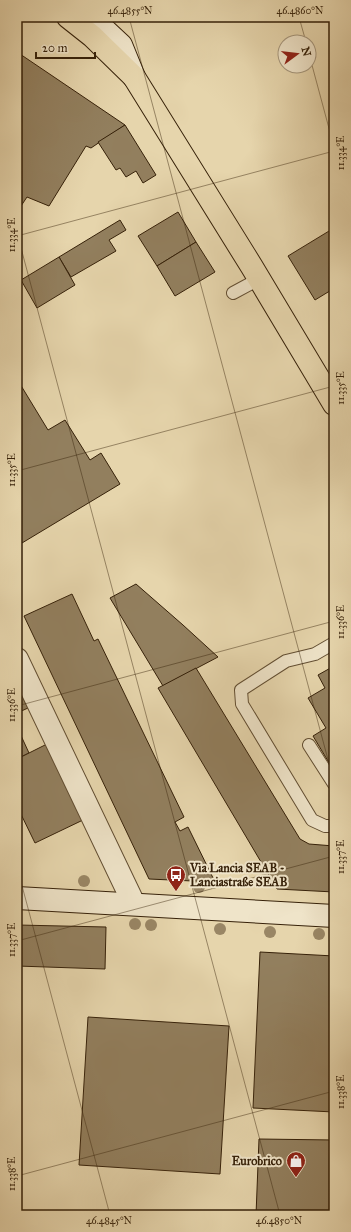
<svg xmlns="http://www.w3.org/2000/svg" width="351" height="1232" font-family="'IM FELL Great Primer',serif">
  <style>
    .building { fill: #927f5e; stroke: #362109 }
    .lines { fill: none; stroke-linecap: round; stroke-linejoin: round }
    .lane-casing { stroke: #624e32; stroke-width: 14 }
    .street-casing { stroke: #624e32; stroke-width: 24 }
    .secondary-casing { stroke: #362109; stroke-width: 24 }
    .primary-casing { stroke: #362109; stroke-width: 24 }
    .lane { stroke: #efe4c9; stroke-width: 12 }
    .street { stroke: #efe4c9; stroke-width: 22 }
    .secondary { stroke: #efe4c9; stroke-width: 22 }
    .primary { stroke: #e6d5ac; stroke-width: 22 }
    .tree { fill: #998665 }
    .ticks { fill: none; stroke: #362109; stroke-width: 1; stroke-opacity: 0.45 }
    .labels { text-anchor: middle; dominant-baseline: central; stroke-width: 4; stroke-linejoin: round; paint-order: stroke }
    .poi-label { font-size: 12px; font-weight: bold; fill: #362109; stroke: #efe4c9; text-anchor: start }
    .neatline { fill: none; stroke: #362109; stroke-width: 1.5 }
    .ticks-label { font-size: 10px; text-anchor: middle; fill: #362109 }
  </style>
  <rect width="100%" height="100%" fill="#e6d5ac"/>
  <filter id="stains"><feTurbulence type="fractalNoise" baseFrequency=".005" numOctaves="4"/><feColorMatrix values="0 0 0 0 .2 0 0 0 0 .09 0 0 0 0 .02 0 0 0 .5 -.17"/></filter>
  <radialGradient id="worn" r=".72"><stop offset=".6" stop-color="#630" stop-opacity="0"/><stop offset="1" stop-color="#630" stop-opacity=".3"/></radialGradient>
  <g class="building">
    <path d="M17,52L125,125L91,148L86,146L49,206L27,197L17,212Z"/>
    <path d="M125,125L156,175L143,183L136,171L126,177L120,168L116,170L98,142Z"/>
    <path d="M178,212L196,242L157,266L138,236Z"/>
    <path d="M120,220L126,230L109,240L116,251L71,277L59,257Z"/>
    <path d="M334,228V291L333,289L315,300L288,256Z"/>
    <path d="M196,242L215,272L175,296L157,266Z"/>
    <path d="M59,257L75,285L37,308L21,280Z"/>
    <path d="M17,379L48,430L65,420L90,460L101,453L120,484L17,546Z"/>
    <path d="M136,584L183,625L218,657L163,686L110,598Z"/>
    <path d="M72,594L94,641L98,639L184,817L175,822L180,831L188,827L215,882L149,879L24,616Z"/>
    <path d="M334,666V771L313,736L326,728L308,698L325,688L318,675Z"/>
    <path d="M196,668L300,839L309,844L334,846V892L277,889L158,688Z"/>
    <path d="M17,685L28,708L17,713Z"/>
    <path d="M17,727L29,753L17,759Z"/>
    <path d="M47,744L83,820L35,843L17,806V759Z"/>
    <path d="M18,925L106,927L105,969L17,966Z"/>
    <path d="M260,952L334,956V1112L253,1108Z"/>
    <path d="M88,1017L229,1026L220,1174L79,1165Z"/>
    <path d="M259,1139L334,1140V1215H256Z"/>
  </g>
  <g class="lines">
    <g class="lane-casing">
      <g id="lane">
        <path d="M233,293L259,279"/>
        <path d="M334,643L315,654L286,661L241,690L242,704L312,820L325,826H334"/>
        <path d="M309,745L334,784"/>
      </g>
    </g>
    <g class="street-casing">
      <path id="street" d="M17,659L134,904"/>
    </g>
    <g class="secondary-casing">
      <g id="secondary">
        <path d="M91,17L121,45L134,77"/>
        <path d="M17,898L334,916"/>
      </g>
    </g>
    <g class="primary-casing">
      <path id="primary" d="M68,17L92,36L134,77L252,267L334,404"/>
    </g>
    <use href="#lane" class="lane"/>
    <use href="#street" class="street"/>
    <use href="#secondary" class="secondary"/>
    <use href="#primary" class="primary"/>
  </g>
  <g class="tree">
    <circle cx="84" cy="881" r="6"/>
    <circle cx="199" cy="887" r="6"/>
    <circle cx="135" cy="924" r="6"/>
    <circle cx="151" cy="925" r="6"/>
    <circle cx="220" cy="929" r="6"/>
    <circle cx="270" cy="932" r="6"/>
    <circle cx="319" cy="934" r="6"/>
  </g>
  <path class="ticks" d="M129,17L334,782M299,17L306,42M309,54L334,147M17,233L280,1215M17,236L334,151M17,471L334,386M17,706L334,621M17,867L110,1215M17,941L334,856M17,1176L334,1091"/>
  <defs>
    <g id="bus-pin" transform="scale(1)"><path d="M0 17L-7.5 6A9.5 9.5 0 1 1 7.5 6Z" fill="#8f2418" stroke="#efe4c9"/><path d="M-5-6H5V4H4V6H2V4H-2V6H-4V4H-5ZM-3.5-4V0h7V-4ZM-3.5 1.2v1.5H-2V1.2ZM2 1.2v1.5H3.5V1.2Z" fill="#fff"/></g>
    <g id="shop-pin" transform="scale(1)"><path d="M0 17L-7.5 6A9.5 9.5 0 1 1 7.5 6Z" fill="#8f2418" stroke="#efe4c9"/><path d="M-5-2.5h2.3a2.7 3.5 0 0 1 5.4 0H5L5.5 6h-11ZM-1.5-2.5h3a1.5 2.3 0 0 0-3 0Z" fill="#fff"/></g>
  </defs>
  <g fill-rule="evenodd">
    <use href="#bus-pin" x="176" y="875"/>
    <use href="#shop-pin" x="296" y="1161"/>
  </g>
  <g class="labels">
    <g class="poi-label">
      <text x="190" y="868">Via Lancia SEAB -<tspan x="190" dy="14">Lanciastraße SEAB</tspan></text>
      <text x="282" y="1161" text-anchor="end">Eurobrico</text>
    </g>
  </g>
  <rect width="351" height="1232" fill="none" stroke="#e6d5ac" stroke-width="44"/>
  <g transform="translate(297 54) rotate(75)"><circle r="19" fill="#efe4c9" stroke="#a5967c"/>
  <path d="M0-3L7 15L0 10L-7 15Z" fill="#8f2418"/>
  <text y="-6" font-size="11" font-weight="bold" text-anchor="middle" fill="#362109">N</text>
  </g>
  <path d="M36 52v6h59v-6" fill="none" stroke="#362109" stroke-width="2"/>
  <text x="42" y="52" font-size="12" fill="#362109" stroke="#efe4c9" stroke-width="3" paint-order="stroke">20 m</text>
  <rect x="22" y="22" width="307" height="1188" class="neatline"/>
  <g class="ticks-label">
    <text x="130" y="14">46.4855°N</text>
    <text x="300" y="14">46.4860°N</text>
    <text transform="translate(340 153) rotate(-90)" y="4">11.334°E</text>
    <text transform="translate(11 235) rotate(-90)" y="4">11.334°E</text>
    <text transform="translate(340 388) rotate(-90)" y="4">11.335°E</text>
    <text transform="translate(11 470) rotate(-90)" y="4">11.335°E</text>
    <text transform="translate(340 622) rotate(-90)" y="4">11.336°E</text>
    <text transform="translate(11 705) rotate(-90)" y="4">11.336°E</text>
    <text transform="translate(340 857) rotate(-90)" y="4">11.337°E</text>
    <text transform="translate(11 940) rotate(-90)" y="4">11.337°E</text>
    <text transform="translate(340 1092) rotate(-90)" y="4">11.338°E</text>
    <text transform="translate(11 1174) rotate(-90)" y="4">11.338°E</text>
    <text x="109" y="1224">46.4845°N</text>
    <text x="279" y="1224">46.4850°N</text>
  </g>
  <rect width="100%" height="100%" filter="url(#stains)"/>
  <rect width="100%" height="100%" fill="url(#worn)"/>
</svg>
